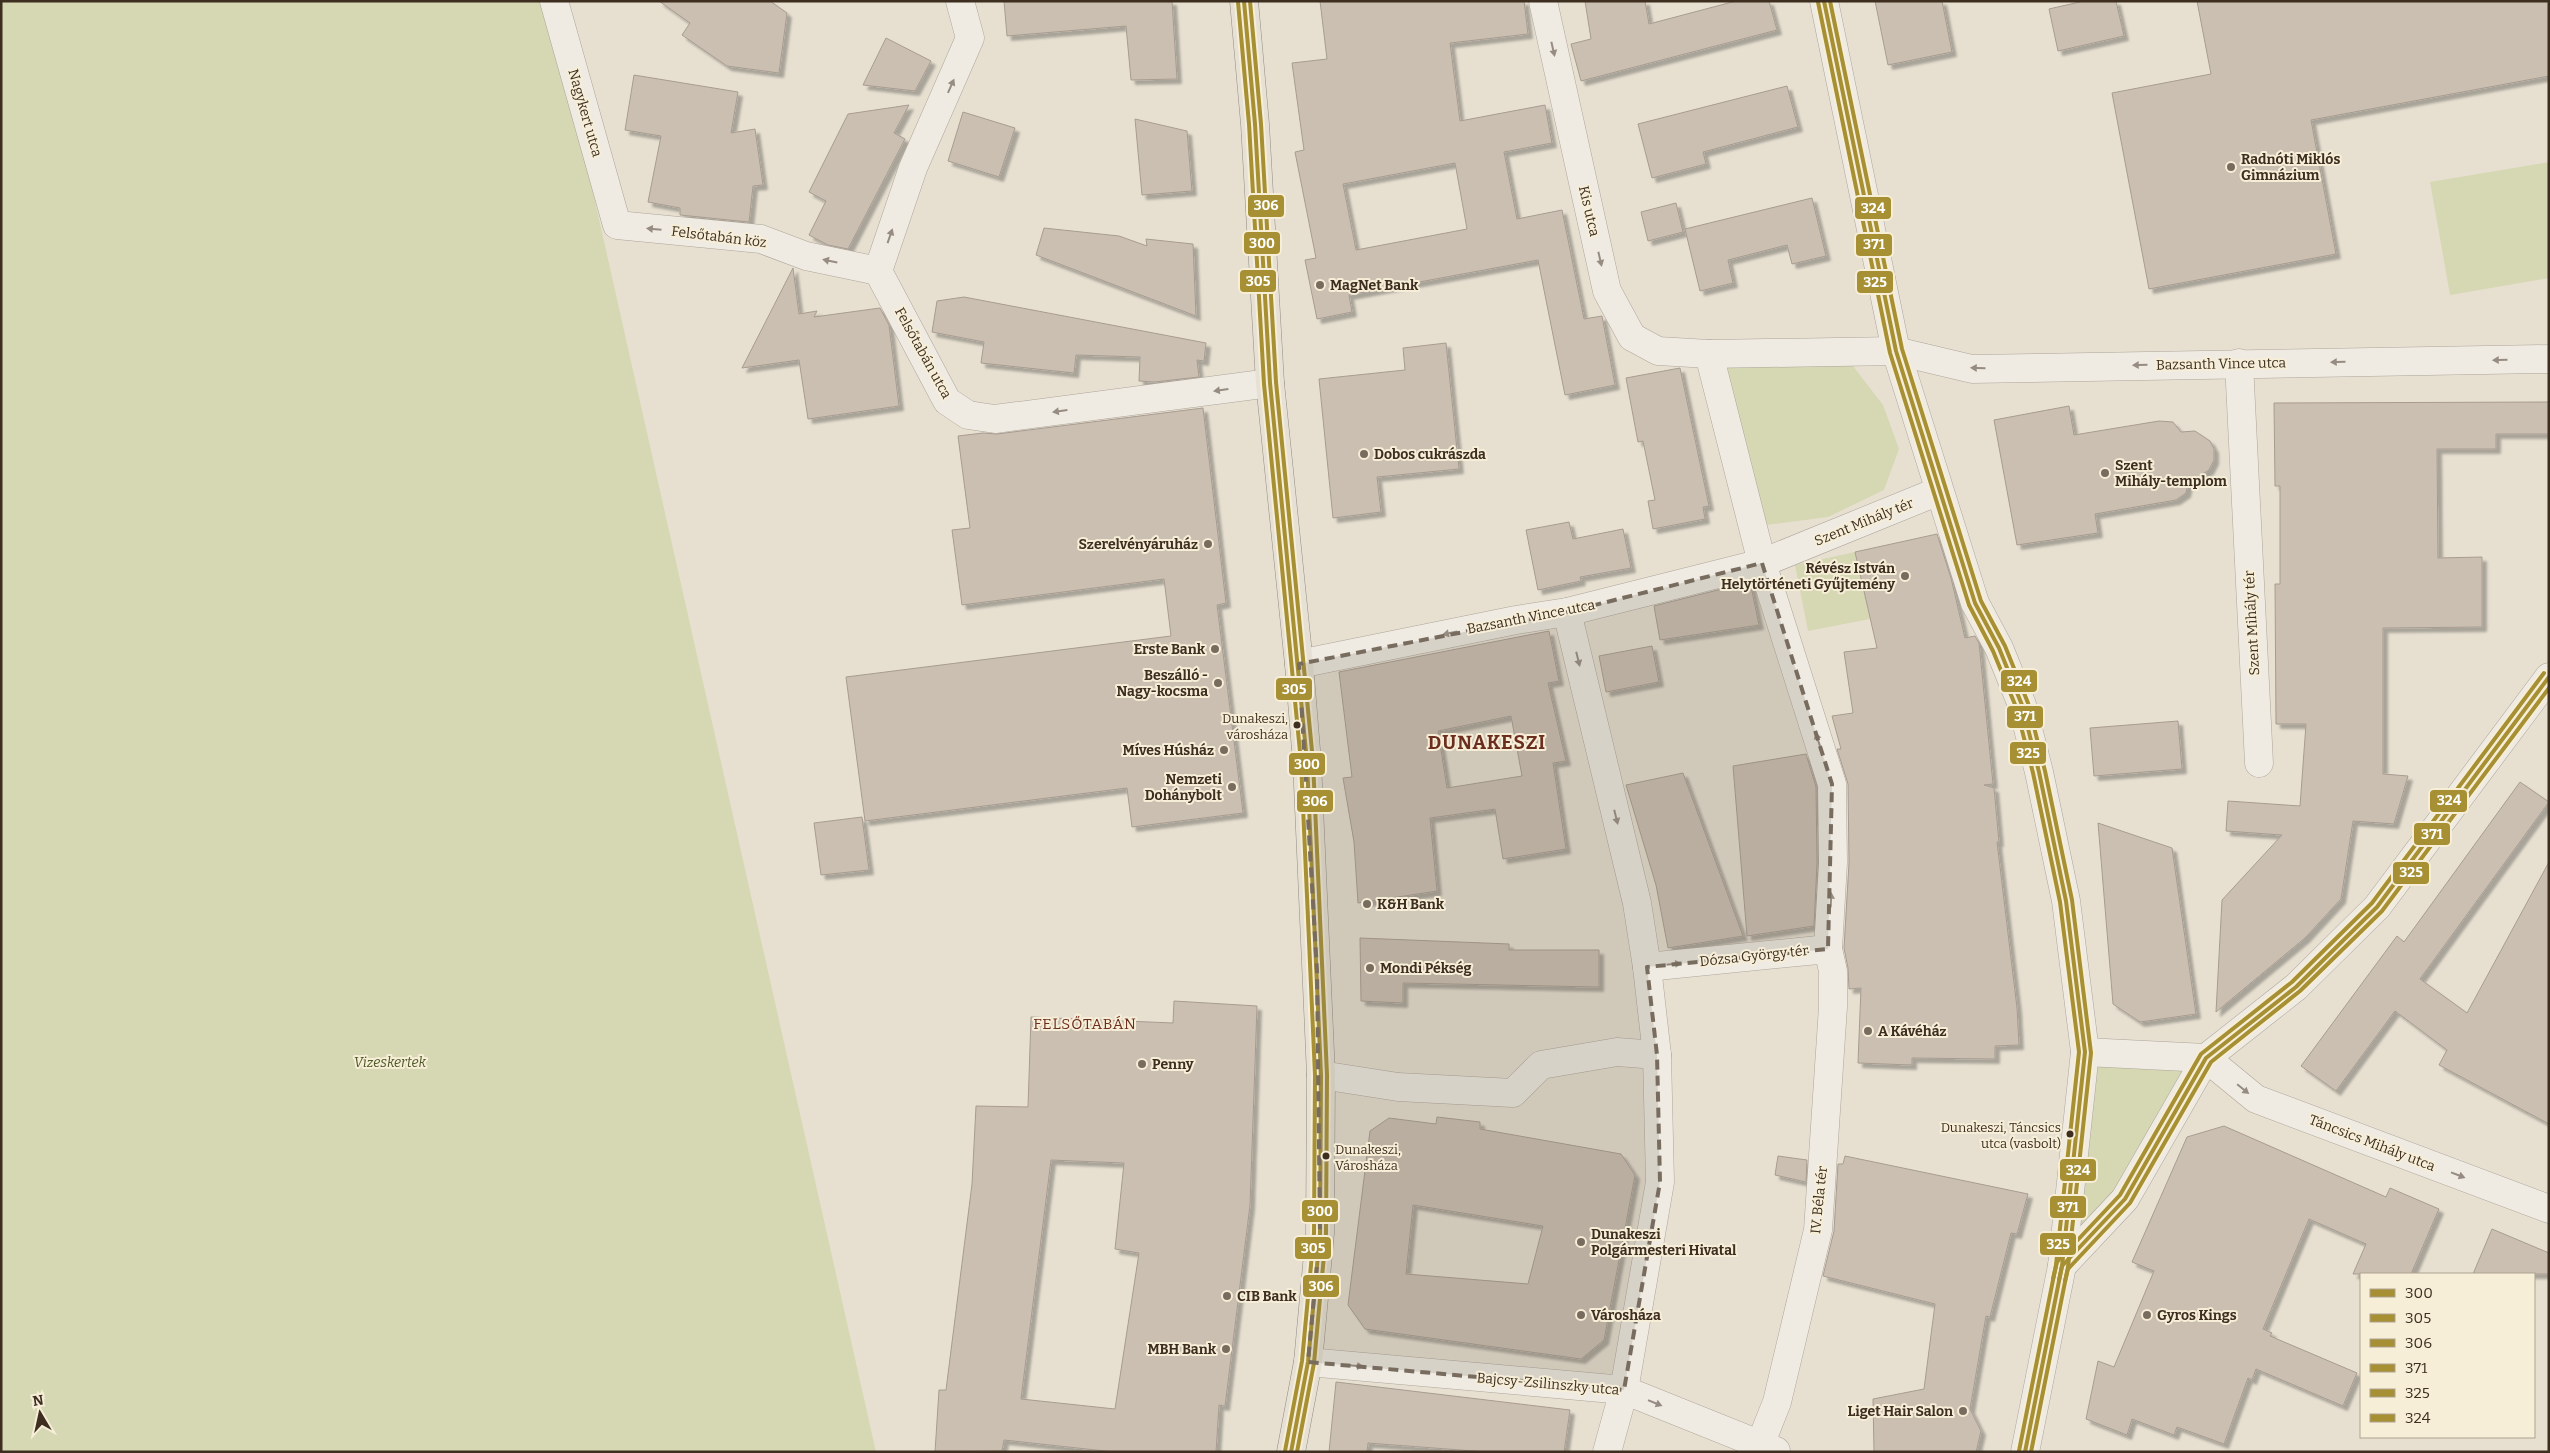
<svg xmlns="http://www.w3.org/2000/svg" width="2550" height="1453" font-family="Bitter,serif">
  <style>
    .green { fill: #d6d7b3 }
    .building { fill: #cbbfb2; stroke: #a89c90; fill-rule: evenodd; filter: url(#shadow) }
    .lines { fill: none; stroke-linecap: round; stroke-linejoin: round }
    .minor-casing { stroke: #ada599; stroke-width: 29 }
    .major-casing { stroke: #928b80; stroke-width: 29 }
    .minor { stroke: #efebe3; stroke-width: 28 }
    .major { stroke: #e6e1d4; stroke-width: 28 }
    .bus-1-casing { stroke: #f7eed8; stroke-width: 8 }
    .bus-2-casing { stroke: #f7eed8; stroke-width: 8 }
    .bus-3-casing { stroke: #f7eed8; stroke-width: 8 }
    .bus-4-casing { stroke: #f7eed8; stroke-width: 8 }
    .bus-5-casing { stroke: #f7eed8; stroke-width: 8 }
    .bus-6-casing { stroke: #f7eed8; stroke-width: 8 }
    .bus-1 { stroke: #a69033; stroke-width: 4 }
    .bus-2 { stroke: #a69033; stroke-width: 4 }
    .bus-3 { stroke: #a69033; stroke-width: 4 }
    .bus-4 { stroke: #a69033; stroke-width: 4 }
    .bus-5 { stroke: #a69033; stroke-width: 4 }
    .bus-6 { stroke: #a69033; stroke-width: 4 }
    .oneway { fill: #968c82 }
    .marked { fill: #786c5e; fill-opacity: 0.2; stroke: #786c5e; stroke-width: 4; stroke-dasharray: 10 6; stroke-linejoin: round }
    .poi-dot { fill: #786c5e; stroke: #f7eed8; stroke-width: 2 }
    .bus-dot { fill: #3d2e20; stroke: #f7eed8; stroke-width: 2 }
    .labels { text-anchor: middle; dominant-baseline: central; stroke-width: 4; stroke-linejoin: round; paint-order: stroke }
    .bus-label { font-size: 13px; fill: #3d2e20; stroke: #f7eed8; text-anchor: end }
    .street-label { font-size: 14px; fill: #3d2e20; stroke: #f7eed8 }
    .poi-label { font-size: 14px; font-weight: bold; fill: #3d2e20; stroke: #f7eed8; text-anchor: start }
    .park-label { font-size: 14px; font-style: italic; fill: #4d5a26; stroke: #f7eed8 }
    .neighbourhood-label { font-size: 15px; letter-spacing: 1px; fill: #6b2e1e; stroke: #f7eed8 }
    .district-label { font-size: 19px; font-weight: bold; letter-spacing: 1px; fill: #6b2e1e; stroke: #f7eed8 }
    .line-badge { stroke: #f7eed8; stroke-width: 2 }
    .badge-label { font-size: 14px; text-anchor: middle; font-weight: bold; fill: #fff }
  </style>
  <defs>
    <filter id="shadow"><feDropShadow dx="4.5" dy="4.5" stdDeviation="1" flood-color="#0004"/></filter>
  </defs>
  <rect width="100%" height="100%" fill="#e7e0d1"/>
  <g class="green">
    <path d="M1,1H550L876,1452H1Z"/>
    <path d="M2549,162V278L2450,295L2430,182Z"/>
    <path d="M1726,363L1853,366L1883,405L1899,449L1884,490L1828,517L1766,525Z"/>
    <path d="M1855,552L1870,619L1808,631L1795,565Z"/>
    <path d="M2085,1052L2206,1058L2062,1266Z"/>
  </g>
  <g class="building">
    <path d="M659,1H770L787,13L779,73L727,66L682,35L690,23Z"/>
    <path d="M1004,1H1172L1177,79L1131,80L1126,26L1007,36Z"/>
    <path d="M1320,1H1524L1528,34L1450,43L1460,121L1545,105L1552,143L1504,152L1517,219L1562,210L1584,319L1602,316L1615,385L1565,395L1538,260L1349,295L1352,312L1317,319L1305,260L1316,258L1295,152L1304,150L1292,63L1327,59ZM1455,163L1467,229L1356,250L1343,184Z"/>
    <path d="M1585,1H1645L1649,24L1736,1H1769L1777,30L1581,81L1571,44L1591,39Z"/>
    <path d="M1875,1H1942L1952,52L1888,65Z"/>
    <path d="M2084,1H2116L2124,36L2058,51L2049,9Z"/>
    <path d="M2197,1H2549V76L2311,120L2336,254L2149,289L2112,93L2211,74Z"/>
    <path d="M886,38L931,61L915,91L863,85Z"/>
    <path d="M634,75L738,92L731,133L755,129L763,185L753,186L749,222L680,215V208L648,202L661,136L625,130Z"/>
    <path d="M1787,86L1798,127L1703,152L1706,164L1652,178L1638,124Z"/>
    <path d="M909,105L894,133L905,139L848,249L828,245L809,235L826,201L809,192L848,114Z"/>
    <path d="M963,112L1015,128L999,177L948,161Z"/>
    <path d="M1135,119L1187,131L1192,191L1142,195Z"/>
    <path d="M1812,198L1826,256L1792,264L1787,245L1728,260L1733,283L1700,291L1685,229Z"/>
    <path d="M1676,203L1683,232L1648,241L1641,212Z"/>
    <path d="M1044,228L1119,236L1147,246L1146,239L1193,244L1196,316L1036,255Z"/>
    <path d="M793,268L799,314L817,311L814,317L880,308L889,325L899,406L808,419L799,360L742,368Z"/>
    <path d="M964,297L1206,343L1204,361L1197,360L1199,377L1154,382L1139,381L1140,357L1076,355L1074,373L981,363L984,342L932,332L937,301Z"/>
    <path d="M1446,343L1459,469L1377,477L1381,512L1333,518L1319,379L1405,370L1403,348Z"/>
    <path d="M1680,368L1709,506L1703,507L1705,519L1653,529L1648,501L1655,500L1643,441L1638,442L1626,378Z"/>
    <path d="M2549,402V434H2496V449H2437L2438,558L2482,557V627L2383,628V774L2408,776L2394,824L2353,821L2341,899L2305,938L2216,1012L2222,900L2282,835L2226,831L2228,801L2300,806L2306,724H2276L2275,584H2280V486H2275L2274,403Z"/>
    <path d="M2069,406L2074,435L2159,421L2173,422L2181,432L2195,431L2210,441L2214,449V460L2209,470L2188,483L2186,493L2176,500L2095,514L2098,533L2017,545L1994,420Z"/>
    <path d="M1203,408L1226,603L1217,605L1243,813L1132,827L1127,788L865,821L846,677L1171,636L1164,579L962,605L952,530L970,528L958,436L983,433L997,434Z"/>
    <path d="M1569,522L1573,539L1623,529L1631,568L1580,577L1581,581L1538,590L1526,530Z"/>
    <path d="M1937,534L1951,578L1965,638L1975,636L1979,643L1993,784L1984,785L1994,788L1999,842H1997L2017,1008L2019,1045L1995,1046V1059L1912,1058V1065L1858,1063L1861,988L1849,989L1848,968L1844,948L1849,863L1848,784L1837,749H1841L1832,716L1853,713L1844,652L1877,648L1855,552Z"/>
    <path d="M1750,582L1759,625L1660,640L1654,606Z"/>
    <path d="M1549,631L1559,681L1548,683L1566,761L1553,763L1566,849L1503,859L1495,809L1430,818L1437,891L1358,903L1354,842L1343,778L1352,777L1339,672ZM1511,716L1522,776L1447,788L1438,731Z"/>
    <path d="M1652,646L1659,682L1606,692L1599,656Z"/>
    <path d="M2178,721L2182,769L2094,776L2090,728Z"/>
    <path d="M1806,754L1816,787L1817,863L1814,926L1747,936L1733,766Z"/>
    <path d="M1683,773L1743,936L1668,948L1656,885L1626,785Z"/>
    <path d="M2520,782L2549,802L2420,979L2467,1013L2549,862V1124L2439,1065L2447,1050L2395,1011L2336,1091L2301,1066L2397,936L2404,942Z"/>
    <path d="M862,817L869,870L821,875L814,823Z"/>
    <path d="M2098,823L2172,848L2196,1014L2140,1022L2113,1004Z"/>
    <path d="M1360,938L1509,944V950H1599V987L1403,983V1003L1361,1001Z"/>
    <path d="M1174,1001L1257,1006L1250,1205L1225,1406L1219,1405L1216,1452H1114L1004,1440L1002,1451L935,1452L939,1390H946L972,1184L976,1106L1028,1107L1031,1017L1173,1023ZM1051,1160L1124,1163L1115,1249L1139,1253L1115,1409L1021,1399Z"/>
    <path d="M1437,1117L1480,1122V1129L1621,1154L1635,1175L1604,1340L1581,1359L1365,1329L1348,1305L1370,1131L1389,1118L1436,1124ZM1413,1205L1543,1226L1528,1284L1406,1274Z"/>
    <path d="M2224,1126L2386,1197L2390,1188L2439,1209L2411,1274H2353L2366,1244L2309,1219L2263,1329L2272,1333L2270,1336L2357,1373L2343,1406L2256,1369L2252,1380L2248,1378L2224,1444L2177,1427L2174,1435L2132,1419L2127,1435L2086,1419L2098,1361L2114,1367L2154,1271L2132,1262L2187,1137Z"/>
    <path d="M1778,1156L1807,1160L1806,1182L1775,1175Z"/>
    <path d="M1845,1156L2028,1194L2017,1234L2011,1233L1990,1317L1986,1316L1970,1409L1981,1431L1976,1452H1874L1873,1399L1924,1389L1935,1304L1823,1276L1834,1231L1838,1164H1843Z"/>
    <path d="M2492,1229L2549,1253V1274H2473Z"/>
    <path d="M1336,1382L1570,1410L1564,1452H1487L1368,1443L1367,1452H1329Z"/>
  </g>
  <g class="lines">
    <g class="minor-casing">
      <g id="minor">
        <path d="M554,1L617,225L761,239L806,256L878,271"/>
        <path d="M960,1L970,38L913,168L878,271L947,401L968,415L995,419L1270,383"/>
        <path d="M1543,1L1607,291L1632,337L1658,351L1709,354L1896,351L1972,369L2549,359"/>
        <path d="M1824,1L1896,351L1975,603L1999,648L2022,705L2039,772L2066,901L2085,1052L2062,1266L2025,1452"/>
        <path d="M1709,354L1762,563L1832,784L1833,863L1828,949L1833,971V1007L1818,1230L1777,1402L1760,1445"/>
        <path d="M2239,363L2259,763"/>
        <path d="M1567,612L1637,903L1647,967L1828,949"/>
        <path d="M1299,664L1516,620L1567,612L1762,563L1939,491"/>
        <path d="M2085,1052L2206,1058L2296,987L2377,907L2549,677"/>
        <path d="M2206,1058L2256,1099L2549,1209"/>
        <path d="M1321,1075L1398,1087L1513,1093L1541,1065L1617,1052L1657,1055"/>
        <path d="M2062,1266L2125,1199L2206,1058"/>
        <path d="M1308,1362L1624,1390L1776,1451"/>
        <path d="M1607,1452L1624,1390L1660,1182L1657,1055L1647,967"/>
      </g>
    </g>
    <g class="major-casing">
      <path id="major" d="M1244,1L1255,124L1270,383L1299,664L1307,762L1321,1075L1320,1233L1308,1362L1291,1452"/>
    </g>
    <use href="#minor" class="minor"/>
    <use href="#major" class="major"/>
    <g class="bus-1-casing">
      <path id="bus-1" d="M1244,1L1255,124L1270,383L1307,762L1321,1075L1320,1233L1308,1362L1291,1452"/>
    </g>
    <g class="bus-2-casing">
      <path id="bus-2" d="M1238,2L1249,124L1264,384L1301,762L1315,1075L1314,1233L1302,1361L1285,1451"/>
    </g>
    <g class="bus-3-casing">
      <path id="bus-3" d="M1250,1L1261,124L1276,382L1313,761L1327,1075L1326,1234L1314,1363L1297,1452"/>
    </g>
    <g class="bus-4-casing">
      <g id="bus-4">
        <path d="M1824,1L1896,351L1975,603L1999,648L2022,705L2039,772L2066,901L2085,1052L2062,1266L2025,1452"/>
        <path d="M2059,1280L2062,1266L2125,1199L2206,1058L2296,987L2377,907L2549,677"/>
      </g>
    </g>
    <g class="bus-5-casing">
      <g id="bus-5">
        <path d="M1818,2L1890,353L1969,605L1993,651L2016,707L2033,773L2060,902L2079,1052L2056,1265L2019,1451"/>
        <path d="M2065,1281L2068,1269L2130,1203L2211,1062L2300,991L2382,911L2549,688"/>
      </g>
    </g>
    <g class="bus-6-casing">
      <g id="bus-6">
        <path d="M1830,1L1902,349L1981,601L2005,646L2028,703L2045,771L2072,900L2091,1053L2068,1267L2031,1452"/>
        <path d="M2053,1279L2057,1262L2120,1195L2201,1054L2292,982L2372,903L2544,673"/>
      </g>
    </g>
    <use href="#bus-1" class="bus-1"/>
    <use href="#bus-2" class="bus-2"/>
    <use href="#bus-3" class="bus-3"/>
    <use href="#bus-4" class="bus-4"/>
    <use href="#bus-5" class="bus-5"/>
    <use href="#bus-6" class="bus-6"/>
  </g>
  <defs><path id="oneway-solid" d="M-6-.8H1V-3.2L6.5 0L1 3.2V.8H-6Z" transform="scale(1.25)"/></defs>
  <g class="oneway">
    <use href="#oneway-solid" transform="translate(1553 49) rotate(77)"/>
    <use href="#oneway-solid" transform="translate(951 86) rotate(-66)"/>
    <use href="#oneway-solid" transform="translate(654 229) rotate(-175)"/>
    <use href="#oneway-solid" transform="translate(890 236) rotate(-71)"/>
    <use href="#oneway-solid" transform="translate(1600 259) rotate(77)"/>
    <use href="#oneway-solid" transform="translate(830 261) rotate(-168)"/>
    <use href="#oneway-solid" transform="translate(2500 360) rotate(179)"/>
    <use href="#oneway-solid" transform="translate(2338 362) rotate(179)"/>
    <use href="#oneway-solid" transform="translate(2140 365) rotate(179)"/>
    <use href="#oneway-solid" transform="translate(1978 368) rotate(-179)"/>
    <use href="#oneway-solid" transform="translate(1221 390) rotate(172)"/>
    <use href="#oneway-solid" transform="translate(1060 411) rotate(172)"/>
    <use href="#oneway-solid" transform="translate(1450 633) rotate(168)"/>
    <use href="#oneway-solid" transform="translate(1578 659) rotate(76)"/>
    <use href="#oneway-solid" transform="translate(1818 740) rotate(-108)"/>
    <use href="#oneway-solid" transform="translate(1616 817) rotate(76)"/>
    <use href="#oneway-solid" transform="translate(1831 900) rotate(-87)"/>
    <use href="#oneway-solid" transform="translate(1674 964) rotate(-6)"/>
    <use href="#oneway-solid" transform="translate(2243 1089) rotate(39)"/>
    <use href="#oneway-solid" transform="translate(2458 1175) rotate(21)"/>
    <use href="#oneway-solid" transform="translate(1356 1366) rotate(5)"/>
    <use href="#oneway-solid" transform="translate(1655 1403) rotate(22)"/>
  </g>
  <path class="marked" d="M1762,563L1832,784L1828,949L1647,967L1657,1055L1660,1182L1624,1390L1308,1362L1320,1233L1317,971L1299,664L1567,612Z"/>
  <g class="poi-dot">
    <circle cx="2231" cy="167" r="5"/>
    <circle cx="1320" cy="285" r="5"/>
    <circle cx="1364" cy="454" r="5"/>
    <circle cx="2105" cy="473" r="5"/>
    <circle cx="1208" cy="544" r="5"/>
    <circle cx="1905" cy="576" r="5"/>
    <circle cx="1215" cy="649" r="5"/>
    <circle cx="1218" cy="683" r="5"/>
    <circle cx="1224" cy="750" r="5"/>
    <circle cx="1232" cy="787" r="5"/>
    <circle cx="1367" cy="904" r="5"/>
    <circle cx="1370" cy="968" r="5"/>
    <circle cx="1868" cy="1031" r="5"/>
    <circle cx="1142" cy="1064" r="5"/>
    <circle cx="1581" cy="1242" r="5"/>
    <circle cx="1227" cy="1296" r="5"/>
    <circle cx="1581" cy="1315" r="5"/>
    <circle cx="2147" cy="1315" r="5"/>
    <circle cx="1226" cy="1349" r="5"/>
    <circle cx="1963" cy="1411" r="5"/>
  </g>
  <g class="bus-dot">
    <circle cx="1297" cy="725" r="4.5"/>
    <circle cx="2070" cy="1134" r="4.5"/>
    <circle cx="1326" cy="1156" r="4.5"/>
  </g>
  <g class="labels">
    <g class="bus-label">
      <text x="1288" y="718">Dunakeszi,<tspan x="1288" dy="16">városháza</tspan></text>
      <text x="2061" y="1127">Dunakeszi, Táncsics<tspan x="2061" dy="16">utca (vasbolt)</tspan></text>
      <text x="1335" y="1149" text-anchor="start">Dunakeszi,<tspan x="1335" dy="16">Városháza</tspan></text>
    </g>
    <g class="street-label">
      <text transform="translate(585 113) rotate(74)">Nagykert utca</text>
      <text transform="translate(1589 211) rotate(77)">Kis utca</text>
      <text transform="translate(719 237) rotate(7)">Felsőtabán köz</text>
      <text transform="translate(923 353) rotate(61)">Felsőtabán utca</text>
      <text transform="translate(2221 364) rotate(-1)">Bazsanth Vince utca</text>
      <text transform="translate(1864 522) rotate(-22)">Szent Mihály tér</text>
      <text transform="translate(1531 617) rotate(-11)">Bazsanth Vince utca</text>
      <text transform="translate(2252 623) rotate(-93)">Szent Mihály tér</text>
      <text transform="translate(1754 956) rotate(-6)">Dózsa György tér</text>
      <text transform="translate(2372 1143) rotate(21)">Táncsics Mihály utca</text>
      <text transform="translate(1819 1200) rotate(-84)">IV. Béla tér</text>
      <text transform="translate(1548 1384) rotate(5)">Bajcsy-Zsilinszky utca</text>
    </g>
    <g class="poi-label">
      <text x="2241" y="159">Radnóti Miklós<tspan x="2241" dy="16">Gimnázium</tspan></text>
      <text x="1330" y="285">MagNet Bank</text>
      <text x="1374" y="454">Dobos cukrászda</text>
      <text x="2115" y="465">Szent<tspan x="2115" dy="16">Mihály-templom</tspan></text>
      <text x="1198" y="544" text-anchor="end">Szerelvényáruház</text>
      <text x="1895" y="568" text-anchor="end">Révész István<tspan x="1895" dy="16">Helytörténeti Gyűjtemény</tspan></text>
      <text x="1205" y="649" text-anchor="end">Erste Bank</text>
      <text x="1208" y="675" text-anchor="end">Beszálló -<tspan x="1208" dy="16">Nagy-kocsma</tspan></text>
      <text x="1214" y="750" text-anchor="end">Míves Húsház</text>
      <text x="1222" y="779" text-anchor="end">Nemzeti<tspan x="1222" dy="16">Dohánybolt</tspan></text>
      <text x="1377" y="904">K&amp;H Bank</text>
      <text x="1380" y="968">Mondi Pékség</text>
      <text x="1878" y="1031">A Kávéház</text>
      <text x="1152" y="1064">Penny</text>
      <text x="1591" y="1234">Dunakeszi<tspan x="1591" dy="16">Polgármesteri Hivatal</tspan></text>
      <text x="1237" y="1296">CIB Bank</text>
      <text x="1591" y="1315">Városháza</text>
      <text x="2157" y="1315">Gyros Kings</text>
      <text x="1216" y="1349" text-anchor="end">MBH Bank</text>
      <text x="1953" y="1411" text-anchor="end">Liget Hair Salon</text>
    </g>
    <g class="park-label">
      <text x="390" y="1062">Vizeskertek</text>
    </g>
    <g class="neighbourhood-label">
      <text x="1085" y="1024">FELSŐTABÁN</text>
    </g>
    <g class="district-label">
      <text x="1487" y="742">DUNAKESZI</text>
    </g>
  </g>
  <g class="line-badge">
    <rect x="1247" y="194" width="38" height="24" rx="5" fill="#a69033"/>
    <rect x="1854" y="196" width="38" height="24" rx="5" fill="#a69033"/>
    <rect x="1243" y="231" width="38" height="24" rx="5" fill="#a69033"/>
    <rect x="1855" y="233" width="38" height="24" rx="5" fill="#a69033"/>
    <rect x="1239" y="269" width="38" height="24" rx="5" fill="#a69033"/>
    <rect x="1856" y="270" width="38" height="24" rx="5" fill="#a69033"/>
    <rect x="2000" y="669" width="38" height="24" rx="5" fill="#a69033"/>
    <rect x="1275" y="677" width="38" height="24" rx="5" fill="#a69033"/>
    <rect x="2006" y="705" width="38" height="24" rx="5" fill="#a69033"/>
    <rect x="2009" y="741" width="38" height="24" rx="5" fill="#a69033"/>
    <rect x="1288" y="752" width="38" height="24" rx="5" fill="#a69033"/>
    <rect x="2429" y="789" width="39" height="24" rx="5" fill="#a69033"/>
    <rect x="1296" y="789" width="38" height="24" rx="5" fill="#a69033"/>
    <rect x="2413" y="822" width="38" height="24" rx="5" fill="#a69033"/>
    <rect x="2392" y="861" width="38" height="24" rx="5" fill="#a69033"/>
    <rect x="2059" y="1158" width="38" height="24" rx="5" fill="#a69033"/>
    <rect x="2049" y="1195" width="38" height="24" rx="5" fill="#a69033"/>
    <rect x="1301" y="1199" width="38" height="24" rx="5" fill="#a69033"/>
    <rect x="2039" y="1232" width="38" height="24" rx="5" fill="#a69033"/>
    <rect x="1294" y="1236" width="38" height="24" rx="5" fill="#a69033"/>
    <rect x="1302" y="1274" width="38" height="24" rx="5" fill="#a69033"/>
  </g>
  <g class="badge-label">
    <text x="1266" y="210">306</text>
    <text x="1873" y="213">324</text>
    <text x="1262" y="248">300</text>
    <text x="1874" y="249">371</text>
    <text x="1258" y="286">305</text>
    <text x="1875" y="287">325</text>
    <text x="2019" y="686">324</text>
    <text x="1294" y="694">305</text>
    <text x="2025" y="721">371</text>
    <text x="2028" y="758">325</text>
    <text x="1307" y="769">300</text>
    <text x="2449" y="805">324</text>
    <text x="1315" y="806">306</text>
    <text x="2432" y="839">371</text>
    <text x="2411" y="877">325</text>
    <text x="2078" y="1175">324</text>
    <text x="2068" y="1212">371</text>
    <text x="1320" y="1216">300</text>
    <text x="2058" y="1249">325</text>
    <text x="1313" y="1253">305</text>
    <text x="1321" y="1291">306</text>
  </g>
  <rect width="2550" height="1453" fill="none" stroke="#3d2e20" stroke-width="5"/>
  <rect x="2360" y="1273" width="175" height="165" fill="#f7eed8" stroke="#ada18e"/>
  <rect x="2370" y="1289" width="25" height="8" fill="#a69033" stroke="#ada18e"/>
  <text x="2405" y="1298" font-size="15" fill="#3d2e20">300</text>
  <rect x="2370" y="1314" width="25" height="8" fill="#a69033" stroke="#ada18e"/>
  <text x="2405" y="1323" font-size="15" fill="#3d2e20">305</text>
  <rect x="2370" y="1339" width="25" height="8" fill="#a69033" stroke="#ada18e"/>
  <text x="2405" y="1348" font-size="15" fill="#3d2e20">306</text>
  <rect x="2370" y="1364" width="25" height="8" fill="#a69033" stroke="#ada18e"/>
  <text x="2405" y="1373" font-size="15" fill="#3d2e20">371</text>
  <rect x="2370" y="1389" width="25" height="8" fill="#a69033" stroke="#ada18e"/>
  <text x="2405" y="1398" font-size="15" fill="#3d2e20">325</text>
  <rect x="2370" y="1414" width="25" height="8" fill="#a69033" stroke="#ada18e"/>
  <text x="2405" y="1423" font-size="15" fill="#3d2e20">324</text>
  <g transform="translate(40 1413) rotate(351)" stroke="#f7eed8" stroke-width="4" paint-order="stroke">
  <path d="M0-4L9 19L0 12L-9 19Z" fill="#3d2e20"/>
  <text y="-8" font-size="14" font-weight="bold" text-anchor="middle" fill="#3d2e20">N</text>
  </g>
</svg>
